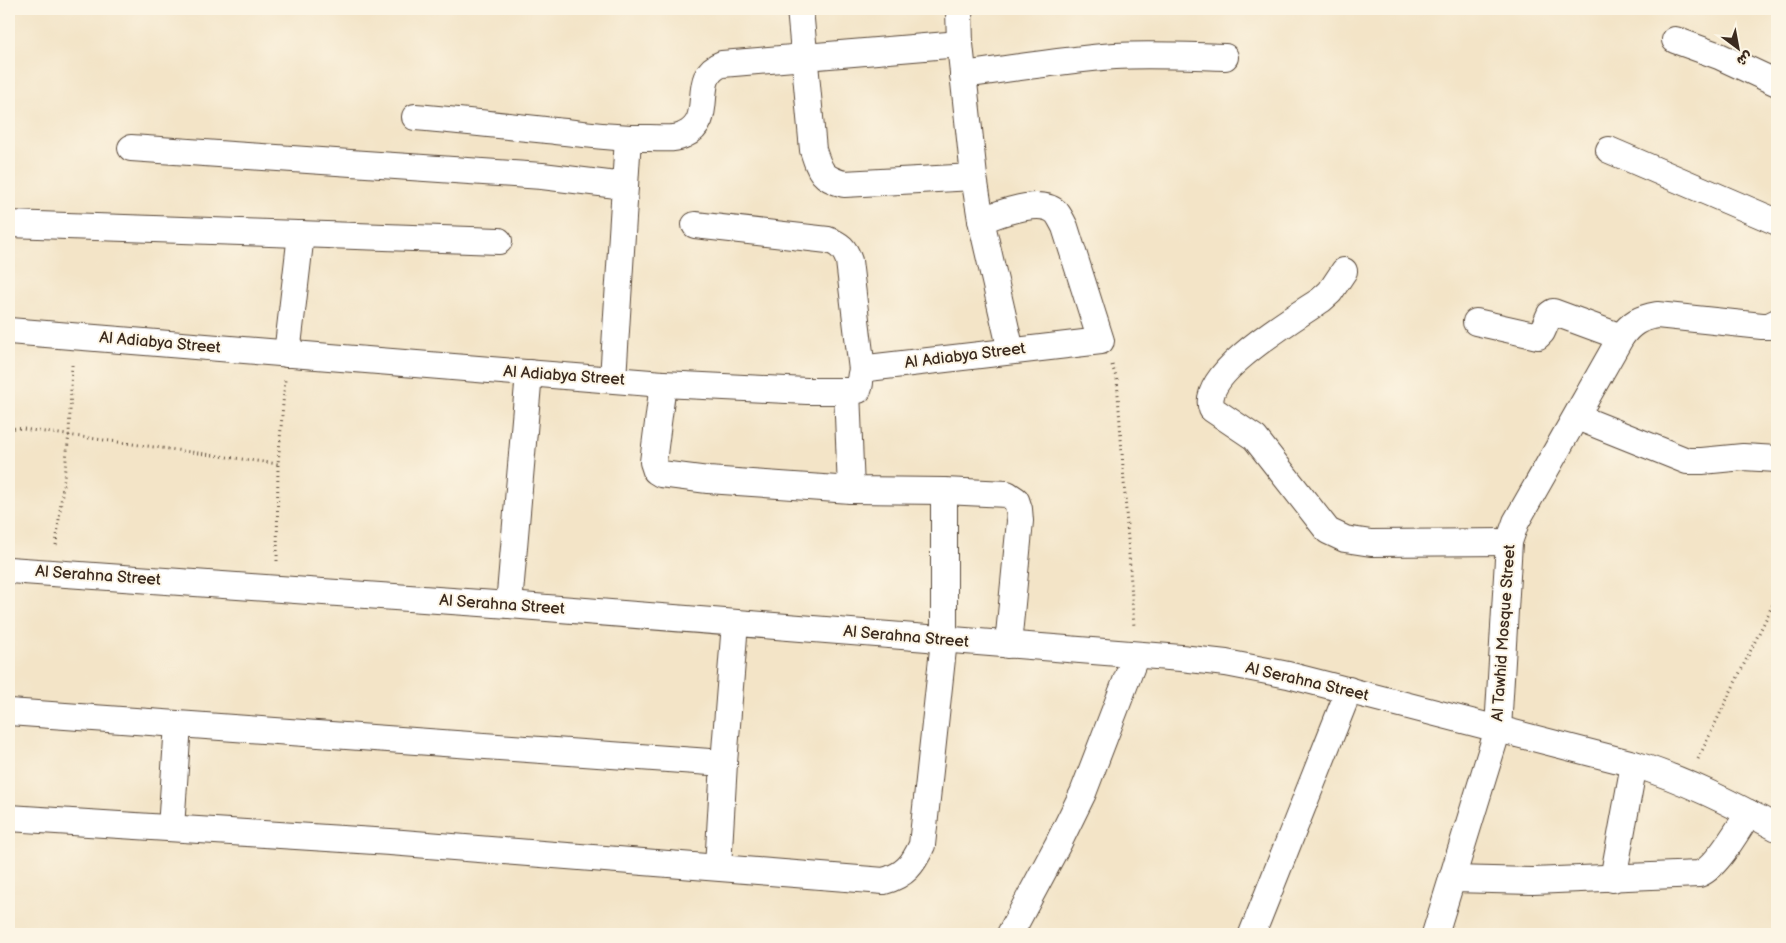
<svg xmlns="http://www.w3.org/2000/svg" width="1786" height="943" font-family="'Balsamiq Sans','Playpen Sans Arabic',sans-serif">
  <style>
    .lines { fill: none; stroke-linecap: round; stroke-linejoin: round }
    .street-casing { stroke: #574637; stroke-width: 28 }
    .path { stroke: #574637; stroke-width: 3; stroke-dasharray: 1 4; stroke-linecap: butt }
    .street { stroke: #fff; stroke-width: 26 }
    .labels { text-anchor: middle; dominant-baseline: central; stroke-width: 4; stroke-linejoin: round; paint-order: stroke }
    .street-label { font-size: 16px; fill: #3b2a1e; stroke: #fcf5e5 }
  </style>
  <rect width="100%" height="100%" fill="#fcf5e5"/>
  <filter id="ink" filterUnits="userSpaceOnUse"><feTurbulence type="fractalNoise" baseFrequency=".02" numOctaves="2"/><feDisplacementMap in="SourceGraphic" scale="10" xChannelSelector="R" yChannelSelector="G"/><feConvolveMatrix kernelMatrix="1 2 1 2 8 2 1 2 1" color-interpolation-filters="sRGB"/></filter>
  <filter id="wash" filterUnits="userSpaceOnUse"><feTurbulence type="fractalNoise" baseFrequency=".0096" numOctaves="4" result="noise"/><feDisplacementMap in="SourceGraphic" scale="20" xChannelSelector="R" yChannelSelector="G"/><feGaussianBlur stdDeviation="1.12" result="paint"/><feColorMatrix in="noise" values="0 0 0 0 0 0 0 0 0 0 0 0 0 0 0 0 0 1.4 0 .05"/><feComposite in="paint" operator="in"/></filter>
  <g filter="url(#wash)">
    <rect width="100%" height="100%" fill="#f3e4c7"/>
  </g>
  <g filter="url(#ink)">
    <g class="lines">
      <g class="street-casing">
        <g id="street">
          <path d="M800,9L813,150C820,172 822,178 844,184L974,177"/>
          <path d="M959,9L960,44L974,177L981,220L1011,351"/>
          <path d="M1675,40L1719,56L1777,83"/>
          <path d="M963,75C1014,68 1064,60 1115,56C1152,54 1189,56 1225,57"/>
          <path d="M415,117C462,121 508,126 555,131C587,134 618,139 650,138C661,138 675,140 684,135C718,120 688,76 722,64L960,44"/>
          <path d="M131,148L542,176L625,186"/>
          <path d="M1609,150L1777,222"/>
          <path d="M9,224L499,241"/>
          <path d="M695,225L828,240C840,244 845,249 849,261L862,370"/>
          <path d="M1344,271L1330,292L1321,300C1296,317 1198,374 1212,409L1255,438L1328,531L1345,539L1371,543L1509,542"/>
          <path d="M1476,322L1538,336L1542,332L1550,314L1553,312L1621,337"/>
          <path d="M9,331L663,384L807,391H853L858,390C863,382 856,371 868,368L1101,341L1065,227C1063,223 1060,217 1057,213C1041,196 1000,214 981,220"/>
          <path d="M287,354L301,234"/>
          <path d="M613,379L628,138"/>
          <path d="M663,384L653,462L656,471L661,474L708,480L851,490L944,491L1007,494L1016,500L1019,509L1020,521L1008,645"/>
          <path d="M847,391L851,490"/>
          <path d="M1577,417L1687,461H1702L1743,457L1777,459"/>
          <path d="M9,570L509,605L1181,658L1226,663L1288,675L1634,764C1685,780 1731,803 1777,828"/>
          <path d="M509,605L529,373"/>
          <path d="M9,712L724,763"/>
          <path d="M9,818L390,842L884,881C905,875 913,865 922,845L944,640V491"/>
          <path d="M171,828L178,724"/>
          <path d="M718,867L724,763L735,623"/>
          <path d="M1452,879L1533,881L1699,874C1717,868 1738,829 1749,813"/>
          <path d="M1613,879L1634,764"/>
          <path d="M1010,934L1058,844L1083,793L1136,655"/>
          <path d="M1252,934L1349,690"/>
          <path d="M1435,934L1498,729L1509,542L1516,522L1621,337C1631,323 1640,318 1657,315L1762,326H1769L1777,322"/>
        </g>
      </g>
      <g class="path">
        <path d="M1112,365L1117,380L1134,627"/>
        <path d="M9,429L16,428L278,464"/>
        <path d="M56,545L69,434L72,365"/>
        <path d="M277,561L278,464L285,380"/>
        <path d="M1698,759L1777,596"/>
      </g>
      <use href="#street" class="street"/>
    </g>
  </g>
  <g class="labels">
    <g class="street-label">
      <text transform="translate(160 343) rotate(5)">Al Adiabya Street</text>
      <text transform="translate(965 356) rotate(-7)">Al Adiabya Street</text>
      <text transform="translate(564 376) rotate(4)">Al Adiabya Street</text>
      <text transform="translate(98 576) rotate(4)">Al Serahna Street</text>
      <text transform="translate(502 605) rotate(4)">Al Serahna Street</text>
      <text transform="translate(1504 633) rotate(-86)">Al Tawhid Mosque Street</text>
      <text transform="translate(906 637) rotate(5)">Al Serahna Street</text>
      <text transform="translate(1307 682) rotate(13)">Al Serahna Street</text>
    </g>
  </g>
  <rect width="1786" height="943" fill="none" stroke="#fcf5e5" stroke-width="30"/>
  <g transform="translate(1738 48) rotate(148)" stroke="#fcf5e5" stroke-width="4" paint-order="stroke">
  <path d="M0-4L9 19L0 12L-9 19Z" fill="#3b2a1e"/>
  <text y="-8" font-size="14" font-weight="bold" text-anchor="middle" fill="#3b2a1e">ش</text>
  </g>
</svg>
